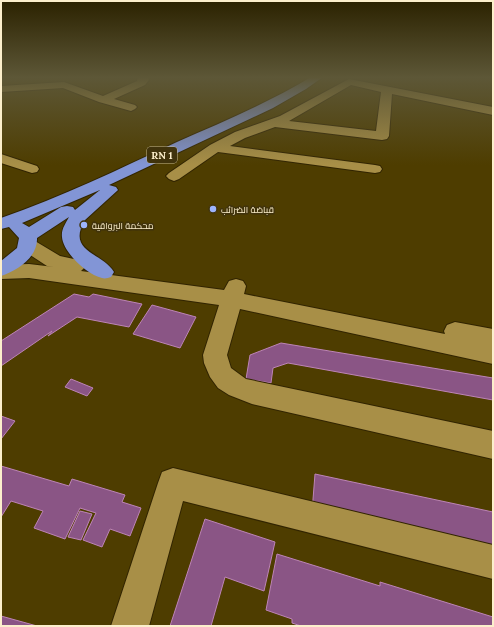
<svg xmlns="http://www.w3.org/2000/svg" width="494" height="627" font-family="Lora,Cairo,serif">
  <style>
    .building { fill: #8a5585; stroke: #bd84b6 }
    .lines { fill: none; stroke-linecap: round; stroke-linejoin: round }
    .minor-casing { stroke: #312400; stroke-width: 2 }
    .highway-casing { stroke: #312400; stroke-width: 2 }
    .minor { fill: #a88f47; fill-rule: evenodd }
    .highway { fill: #8295d6; fill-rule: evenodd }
    .poi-dot { fill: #9db4fd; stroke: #40330c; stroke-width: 1.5 }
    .labels { text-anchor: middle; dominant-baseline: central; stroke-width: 3; stroke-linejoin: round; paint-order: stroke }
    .far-poi-label { font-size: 9px; fill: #fcefcc; stroke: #40330c; text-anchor: start }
    .shield { fill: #40330c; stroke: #c4b792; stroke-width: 1 }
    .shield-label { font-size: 10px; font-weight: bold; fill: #fcefcc }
  </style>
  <rect width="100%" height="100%" fill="#4e3d00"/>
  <g class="building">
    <path d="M74,294L89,297L93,294L142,304L129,327L77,317L48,336L52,331L1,366V341Z"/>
    <path d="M152,305L196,317L180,348L133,334Z"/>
    <path d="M281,343L493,378V400L288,363L273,368L271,383L246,379L250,355Z"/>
    <path d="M71,379L93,388L87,396L65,387Z"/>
    <path d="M1,416L15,421L1,439Z"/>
    <path d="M1,466L69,486L72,479L125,495L122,502L141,508L130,536L110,529L102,547L83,540L96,513L80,508L65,539L34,528L43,511L11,501L1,517Z"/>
    <path d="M315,474L493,512V553L312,512Z"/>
    <path d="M80,511L92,514L81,540L68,537Z"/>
    <path d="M205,519L275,542L264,591L225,577L211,626H170Z"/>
    <path d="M277,554L380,586V582L493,617V626H301L292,623V619L266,610Z"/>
    <path d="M1,616L37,626H1Z"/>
  </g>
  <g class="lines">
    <g class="minor-casing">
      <g id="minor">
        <path d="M138,77H148L149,80L145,85L114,99L135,105L137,107L135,109L131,111L99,102L63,88L1,92V86L64,82L103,96L137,81Z"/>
        <path d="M349,79L493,107V115L392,94L389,136L387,139L382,140L275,127L245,138L230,146L375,165L380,166L382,169L380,172L375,173L218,152L179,179L174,181L169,179L166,176L169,173L210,145L235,132L280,116ZM351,85L381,92L376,131L289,121Z"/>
        <path d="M1,154L37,166L39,169L37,172L32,173L1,163Z"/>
        <path d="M28,239L35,241L60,256L83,261L86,266L81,271L224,290L229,281L236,279L243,281L246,286L244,294L445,334L444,331L447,325L455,322L493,329V364L240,309L227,355L231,368L246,379L493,431V459L252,404L229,395L218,388L210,377L204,363L203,355L219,305L29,278L1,279V265L29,264L54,267L47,266L21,249L19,245L21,241Z"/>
        <path d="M173,468L493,545V579L183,501L149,626H111L158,483L162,472Z"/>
      </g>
    </g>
    <g class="highway-casing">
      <path id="highway" d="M311,77H323L306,89L273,108L109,185L116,187L118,190L85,220C66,252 102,252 114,272L111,277C108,278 105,279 102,278C87,275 63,252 62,237C61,229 66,223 69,217L37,238C38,257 17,271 1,276V261L17,248L19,238L9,227L1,229V218C62,197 119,169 177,142C222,122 268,103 311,77ZM100,190L75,210L73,207L67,206L61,207L29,227L22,223Z"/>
    </g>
    <use href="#minor" class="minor"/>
    <use href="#highway" class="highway"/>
  </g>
  <linearGradient id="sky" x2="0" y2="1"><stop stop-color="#2b2200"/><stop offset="0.47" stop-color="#5d5737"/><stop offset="1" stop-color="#5d5737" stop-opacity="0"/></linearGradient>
  <rect width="494" height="165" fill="url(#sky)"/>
  <g class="poi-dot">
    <circle cx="213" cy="209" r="4"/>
    <circle cx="84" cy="225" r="4"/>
  </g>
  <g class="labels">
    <g class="far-poi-label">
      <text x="221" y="209">قباضة الضرائب</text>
      <text x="92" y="225">محكمة البرواقية</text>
    </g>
    <rect class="shield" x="147" y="147" width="30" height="16" rx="3"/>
    <g class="shield-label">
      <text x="162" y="155">RN 1</text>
    </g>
  </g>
  <rect width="494" height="627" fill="none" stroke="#fcefcc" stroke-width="4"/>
</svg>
